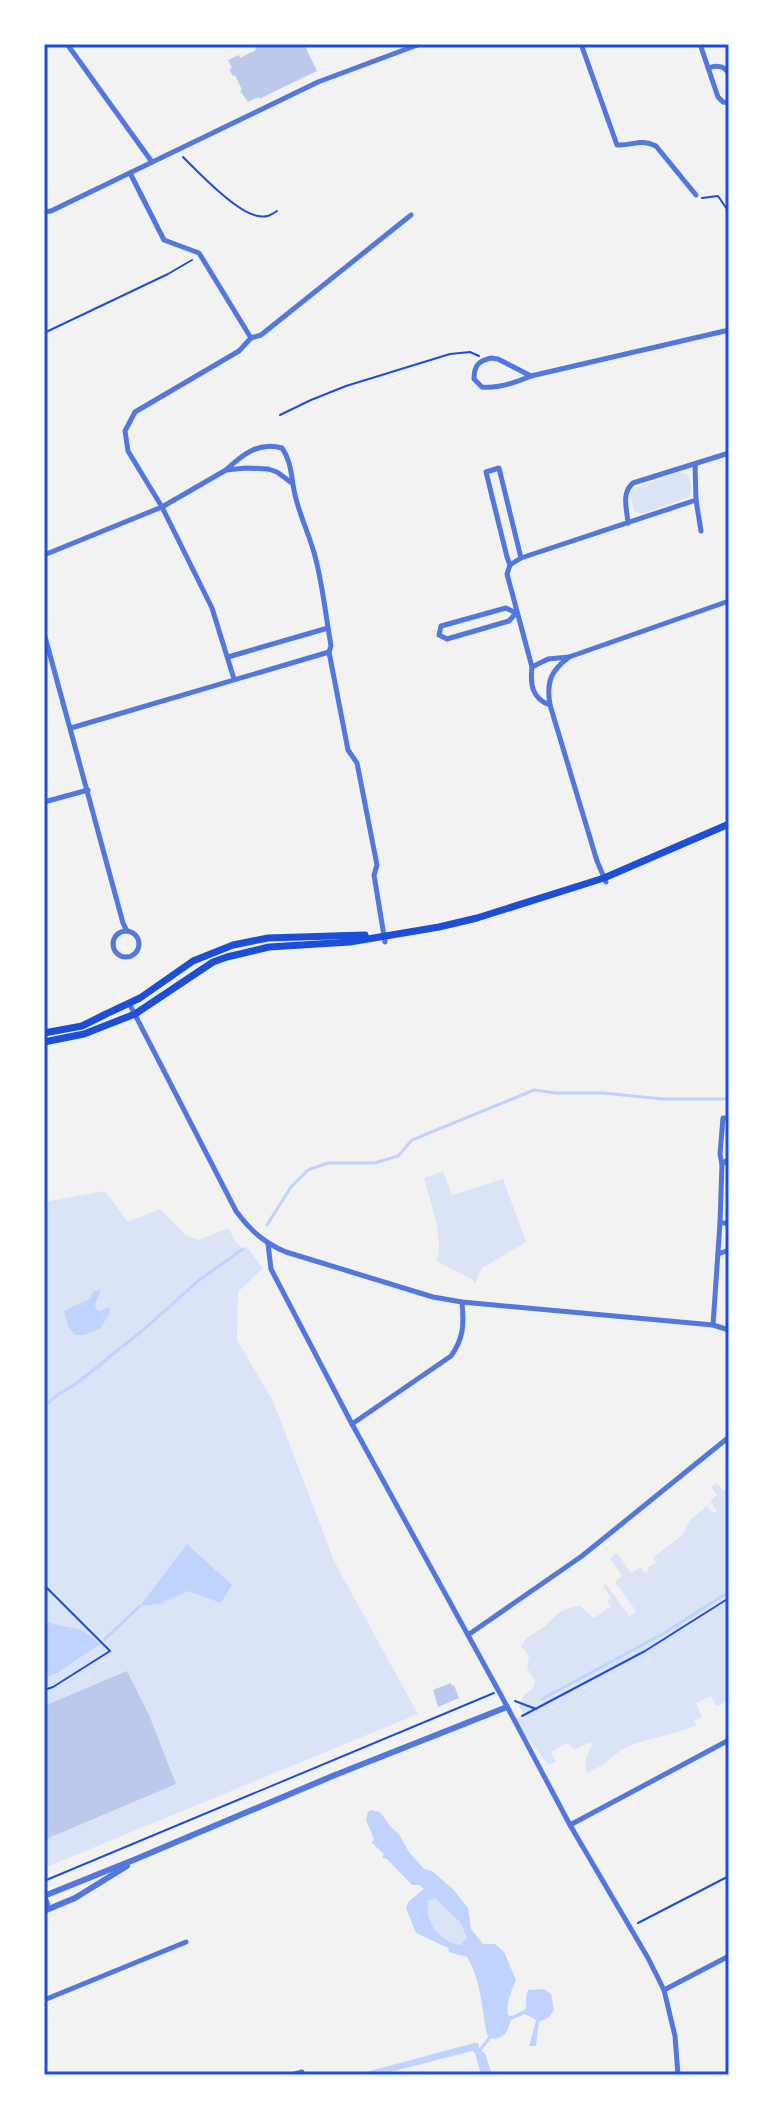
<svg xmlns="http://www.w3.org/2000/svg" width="773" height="2119" font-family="Karla,sans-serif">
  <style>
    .green { fill: #dbe4f7 }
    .water { fill: #bfd3fe; fill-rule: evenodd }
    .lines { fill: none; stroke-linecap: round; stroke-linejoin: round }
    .stream { stroke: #bfd3fe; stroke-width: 3 }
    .building { fill: #bdc9ec }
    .path { stroke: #1d4ed8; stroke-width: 2 }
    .minor { stroke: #5277de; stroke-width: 5 }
    .tertiary { stroke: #5277de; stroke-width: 6 }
    .secondary { stroke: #1d4ed8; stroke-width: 7 }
    .neatline { fill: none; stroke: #1d4ed8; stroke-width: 3 }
  </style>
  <rect width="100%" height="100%" fill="#f2f2f2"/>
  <g class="green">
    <path d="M680,472L687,474C691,480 693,491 689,497L642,514L634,511L630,495L633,489Z"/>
    <path d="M443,1171L452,1195L503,1179L526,1242L482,1268L475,1283L472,1279L436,1261C446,1243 429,1198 424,1178Z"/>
    <path d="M105,1191L128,1222L160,1209L186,1235L199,1240L229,1228L234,1240L243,1249L246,1246L263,1268L238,1292L237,1340L273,1401L335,1563L418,1714L44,1868V1202Z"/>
    <path d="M729,1479V1701L716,1706L711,1696L696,1703L702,1717L694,1721L696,1725C676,1735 651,1737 629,1746C619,1750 613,1757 604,1764C599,1767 593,1770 587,1773L585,1761L592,1745L590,1742L575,1750L567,1743L551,1752L556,1762L548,1765L514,1720L524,1714L519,1707L524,1695L533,1688L535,1680L527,1668L529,1656L521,1646C527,1636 532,1635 541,1629C557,1618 555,1609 580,1606L594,1618L611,1606L607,1601L611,1598L603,1586L606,1584L629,1616L636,1611L615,1582L622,1576L610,1558L617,1553L631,1573L641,1567L645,1573L649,1570L647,1568L656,1562L653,1558L682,1535L691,1519L707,1506L713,1513L717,1511L710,1501L717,1495L711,1487L717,1483L723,1491L728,1487L725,1484Z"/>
    <path d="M435,1897L460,1922L467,1938L460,1945C438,1940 426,1924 428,1901Z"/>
  </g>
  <g class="water">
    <path d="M101,1290L95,1304L96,1310L100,1311L108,1307L110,1312L101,1328L84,1335H75L68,1326L64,1311L88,1300L94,1291Z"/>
    <path d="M187,1544L232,1585L221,1603L188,1591L159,1604L140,1606Z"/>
    <path d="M44,1618L49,1623L82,1630L100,1644L59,1672L44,1678Z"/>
    <path d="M371,1810L380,1812L391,1827L399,1834L409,1852L424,1869L432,1871L453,1889L468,1908L471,1929L483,1944H495L504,1952L516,1980C511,1992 506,2002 508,2015L512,2016L526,2009V1997L528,1990L544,1989L551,1994L554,2010L549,2017L539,2022L536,2046H529L536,2020L525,2014L511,2020C507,2032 507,2037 493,2039L487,2035C482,2009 481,1980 467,1957L449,1952L448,1948L416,1933L406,1908L409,1901L424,1889L419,1885H412L387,1859L382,1858L384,1854L372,1843L374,1839L366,1820L368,1812ZM435,1898L460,1922L467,1938L460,1945C438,1940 426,1924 428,1901Z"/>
    <path d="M474,2043H478L480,2050L485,2053L492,2075H481L475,2053L472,2051L379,2075H355Z"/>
  </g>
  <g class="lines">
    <g class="stream">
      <path d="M267,1225L291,1187L308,1170L328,1163H374L398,1156L412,1140L534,1090L556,1093H603L663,1099H729"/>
      <path d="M44,1407L57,1395L76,1384L142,1331L198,1281L243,1249"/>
      <path d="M105,1639L140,1606"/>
      <path d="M542,1699L661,1635L729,1592"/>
      <path d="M480,2050L490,2037"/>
    </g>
  </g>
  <g class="building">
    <path d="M253,44H304L317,71L259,99V97L248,102L240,91L242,90L235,75L233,76L229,69L232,68L228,60L239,55L240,58L256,50Z"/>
    <path d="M127,1671L149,1715L176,1784L44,1840V1706Z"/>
    <path d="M451,1683L452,1686L454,1685L459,1698L438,1707L433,1690Z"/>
  </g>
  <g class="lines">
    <g class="path">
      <path d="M183,157C199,173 238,214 259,216C266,218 271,215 277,211"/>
      <path d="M702,198L718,196L729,212"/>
      <path d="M44,333L168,274L192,260"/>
      <path d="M280,415L311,400L346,386L450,354L470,352L479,356"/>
      <path d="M44,1585L110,1651L53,1687L44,1690"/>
      <path d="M515,1701L536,1709"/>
      <path d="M522,1716L645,1651L729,1598"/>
      <path d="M44,1881L494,1693"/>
      <path d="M638,1923L729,1876"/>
    </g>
    <g class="minor">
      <path d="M67,44L152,162"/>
      <path d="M581,44L617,145C633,146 640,138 656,146L696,195"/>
      <path d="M700,44L718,97L723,102L729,103"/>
      <path d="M708,68C717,65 725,65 729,75"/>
      <path d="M130,173L164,240L199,253L251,338"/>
      <path d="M44,212L51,211L318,82L420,44"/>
      <path d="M491,358L498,359L531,376C517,382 497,389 482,387L474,379C474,366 478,361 491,358Z"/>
      <path d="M531,376L729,330"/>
      <path d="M226,470C242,455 259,441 282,448C292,462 291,478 295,495C300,517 311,538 316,560C323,588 326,617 331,646L329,652L348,750L357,763L377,865L374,875L385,942"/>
      <path d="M696,500L701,531"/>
      <path d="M628,523C627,509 621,493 633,483L729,453"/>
      <path d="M44,555L162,507L226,470L246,468L268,469L277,472L292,483"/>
      <path d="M510,565L507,557L486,472L499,468L521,558"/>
      <path d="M506,608L516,613L509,621L447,639L439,635L441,626Z"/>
      <path d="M44,633L123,923L127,931"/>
      <path d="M228,657L328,628"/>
      <path d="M532,667L548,659L569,657"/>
      <path d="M234,679L212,608L162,507L128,451L125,431L135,412L239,351L251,338L261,335L411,215"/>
      <path d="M550,705C532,699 530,684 532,667L507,574L510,565L521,558L696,500L695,464"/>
      <path d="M71,728L329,652"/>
      <path d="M44,802L88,790"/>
      <path d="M606,882L597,861L550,705C546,681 551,671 569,657L729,601"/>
      <circle cx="126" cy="944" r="13"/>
      <path d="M129,1003L236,1211C250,1230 264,1243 286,1252L433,1297L462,1302L713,1325L729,1330"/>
      <path d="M722,1164L729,1159"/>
      <path d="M720,1223H729"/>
      <path d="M268,1244L271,1269L352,1424L502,1697L570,1825L648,1958L664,1990L675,2036L678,2075"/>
      <path d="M718,1254L729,1250"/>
      <path d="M713,1325L720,1223L722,1164L720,1154L723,1118H729"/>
      <path d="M352,1424L451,1356C464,1338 464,1324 462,1302"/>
      <path d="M468,1635L582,1556L729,1437"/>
      <path d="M570,1825L729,1740"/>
      <path d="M664,1990L729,1956"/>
      <path d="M44,2000L186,1942"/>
      <path d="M291,2075L302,2072"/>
    </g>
    <g class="tertiary">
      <path d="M44,1896L136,1859L335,1775L507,1707"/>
      <path d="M44,1896L47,1904L44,1905"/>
      <path d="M44,1911L75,1898L127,1866"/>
    </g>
    <g class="secondary">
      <path d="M44,1033L82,1026L104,1015L140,998L193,961L233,945L268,938L365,935"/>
      <path d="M44,1042L84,1034L135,1014L213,962L227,957L269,947L350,942L439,927L477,918L604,878L729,824"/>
    </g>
  </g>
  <rect width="773" height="2119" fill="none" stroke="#ffffff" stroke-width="92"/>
  <rect x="46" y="46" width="681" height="2027" class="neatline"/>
</svg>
